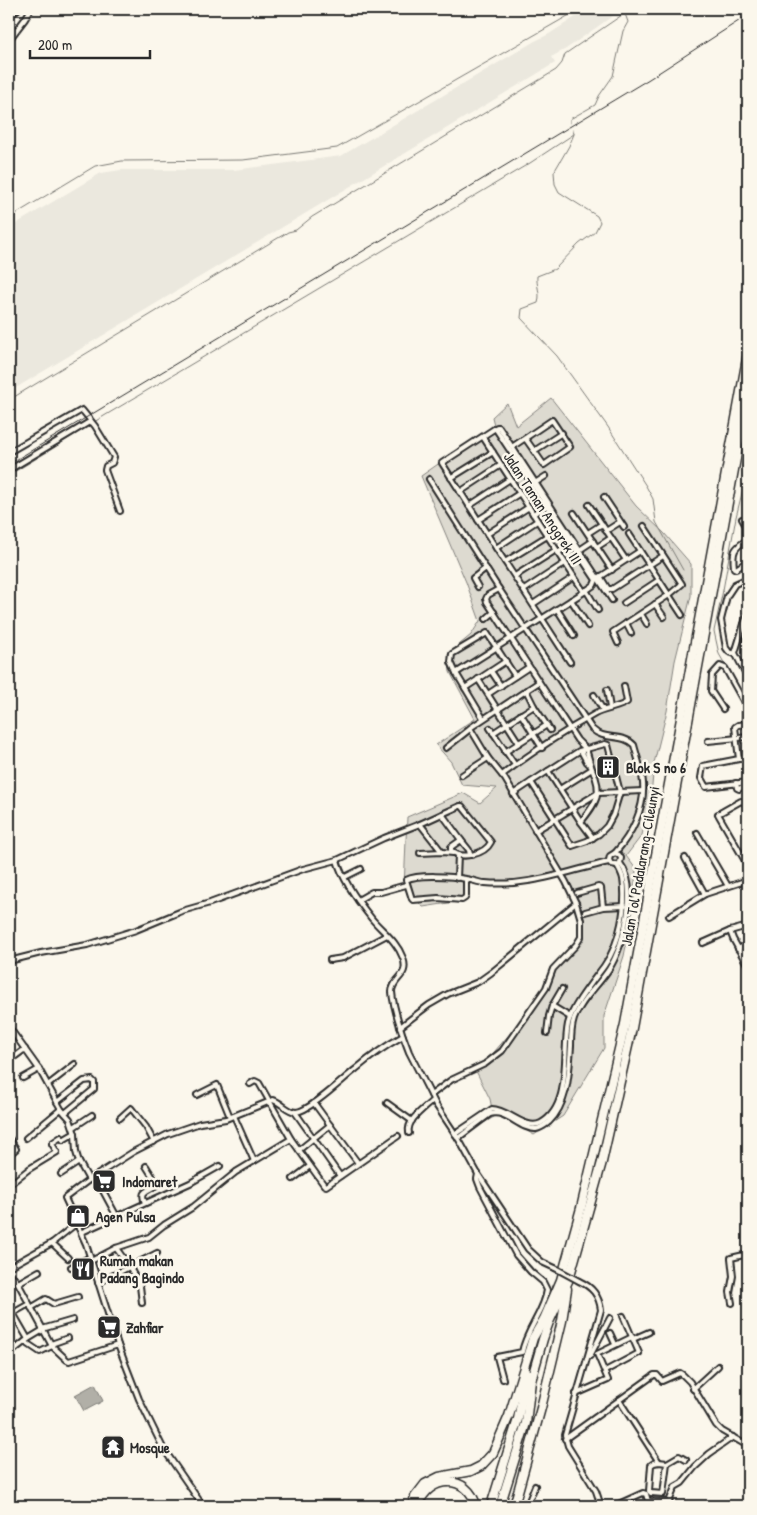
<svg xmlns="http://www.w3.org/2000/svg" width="757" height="1515" font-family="'Patrick Hand',sans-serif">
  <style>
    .built { fill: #ebe8de }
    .green { fill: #dddad0; stroke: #84827e }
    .water { fill: #b1afa7; stroke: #7b7a75 }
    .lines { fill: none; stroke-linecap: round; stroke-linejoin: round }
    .stream { stroke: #7b7a75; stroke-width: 1 }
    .street-casing { stroke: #2b2b2b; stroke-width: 8 }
    .highway-casing { stroke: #2b2b2b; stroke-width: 11 }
    .street { stroke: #fbf7ec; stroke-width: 4 }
    .highway { stroke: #fbf7ec; stroke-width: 8 }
    .rail { stroke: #2b2b2b; stroke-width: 1 }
    .street-bridge-casing { stroke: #2b2b2b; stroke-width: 8; stroke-linecap: butt }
    .street-bridge { stroke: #fbf7ec; stroke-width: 4 }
    .labels { text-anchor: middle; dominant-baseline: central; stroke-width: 5; stroke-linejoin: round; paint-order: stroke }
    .street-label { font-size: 15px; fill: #2b2b2b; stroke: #fbf7ec }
    .poi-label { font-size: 15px; font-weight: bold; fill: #2b2b2b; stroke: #fbf7ec; text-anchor: start }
  </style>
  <rect width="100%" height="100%" fill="#fbf7ec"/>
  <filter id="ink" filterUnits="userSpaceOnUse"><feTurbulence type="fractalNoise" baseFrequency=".02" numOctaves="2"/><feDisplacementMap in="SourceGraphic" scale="10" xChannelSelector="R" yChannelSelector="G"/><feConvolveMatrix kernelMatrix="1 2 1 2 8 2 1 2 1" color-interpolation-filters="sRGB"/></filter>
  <g filter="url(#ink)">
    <path class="built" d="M588,9H610L614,15L566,49L551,57L555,63L9,392V228L101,173L121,170H234L341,156L535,41L549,34Z"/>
    <path class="green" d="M551,398L636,506L664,533L691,564V596L675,661L667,711L654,763L651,797L642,835L626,856L636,869L633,910L624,956L604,1016V1048L563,1116L534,1135L499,1114L458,1138L455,1134L492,1109L490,1099L475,1069L483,1065L536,1003L553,969L580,941V916L566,882L557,876L542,881L509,885L467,880V886L462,901L423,907L404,888L407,817L463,793L480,803L497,788L462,785L451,762L436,745L475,719L450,672L448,654L471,635L480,621L466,582L421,476L494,425L492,417L507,403L516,426Z"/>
    <path class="water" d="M95,1384L103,1401L84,1411L75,1395Z"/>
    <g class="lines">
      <g class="stream">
        <path d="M570,123V119L595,105L599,96L613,76L623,31L628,22L624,11"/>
        <path d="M573,130L574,134L569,146L554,172L555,184L559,192L597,216L600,222L595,232L579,244L555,269L537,276C536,285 541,293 538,303L522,309L521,318L557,356L608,427L646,486L653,499L656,522L683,570"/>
        <path d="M9,218L95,166L122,161L243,160L337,148L580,9"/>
        <path d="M9,400L288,232L296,230L312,217L556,70L562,63L565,54L625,13"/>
        <path d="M94,422L530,163L574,134"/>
        <path d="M748,469L736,517L723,590L714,631L719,654L748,704"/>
        <path d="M9,475L52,449L91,424"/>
        <path d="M742,499L748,512"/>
      </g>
      <g class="street-casing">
        <g id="street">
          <path d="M9,16L18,9"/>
          <path d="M9,40L25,19L31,9"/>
          <path d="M483,437L584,592"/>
          <path d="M512,447L552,420L570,447L544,465L525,438"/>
          <path d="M534,451L562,433"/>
          <path d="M9,452L82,410L95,426L114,457L112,463L106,466L105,470L120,511"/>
          <path d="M9,470L91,421"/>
          <path d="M451,478L493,452"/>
          <path d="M429,479L499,589L592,729C604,741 623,733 634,745C637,757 642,770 643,783C645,808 632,834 615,853"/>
          <path d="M535,483L546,476"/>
          <path d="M460,492L501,465"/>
          <path d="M604,497L624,527"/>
          <path d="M748,498V504"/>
          <path d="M589,505L626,560"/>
          <path d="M469,506L510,479"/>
          <path d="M574,513L612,570"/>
          <path d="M533,514L546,506"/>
          <path d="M742,519L748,529"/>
          <path d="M478,520L520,493"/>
          <path d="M606,531L620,522"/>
          <path d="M588,533L602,524"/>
          <path d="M487,534L529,507"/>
          <path d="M629,534L682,615"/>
          <path d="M748,539C734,548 732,551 734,568L736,569L748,561"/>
          <path d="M597,547L611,538"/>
          <path d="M496,548L537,521"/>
          <path d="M578,551L593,541"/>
          <path d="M558,553L572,542"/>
          <path d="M505,562L547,536"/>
          <path d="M515,576L556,550"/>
          <path d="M600,576L608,589H612L663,556"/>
          <path d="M600,577L640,551"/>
          <path d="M478,587L473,578L486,568"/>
          <path d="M499,589L488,595L486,599L487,602L577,740L586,749L592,769"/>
          <path d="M524,590L565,563"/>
          <path d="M586,590L598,610"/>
          <path d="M571,600L588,626"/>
          <path d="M624,603L659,580"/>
          <path d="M533,604L574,577"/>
          <path d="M655,604L664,617"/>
          <path d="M557,609L574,636"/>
          <path d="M748,613L744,624L748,627"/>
          <path d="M641,614L647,624"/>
          <path d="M486,619L494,612"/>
          <path d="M626,623L631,633"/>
          <path d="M744,624L735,653L748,678"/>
          <path d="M618,643L613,632L669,595L682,584L644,526"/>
          <path d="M735,654L729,652L726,648L721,620L727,596L735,584L748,578"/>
          <path d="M570,662L496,548L442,463L497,427H499L612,600"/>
          <path d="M491,671L501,686"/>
          <path d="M456,673L584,592L594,585L596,580L495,428"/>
          <path d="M478,679L519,743"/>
          <path d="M465,688L506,661"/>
          <path d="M526,690L534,706L550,730"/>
          <path d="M607,690L610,708"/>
          <path d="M488,694L529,667"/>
          <path d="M594,695L603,710"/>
          <path d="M723,709L711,691L712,675L720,666L725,668L745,704V725"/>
          <path d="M521,714L542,748"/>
          <path d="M483,718L456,673L451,662L452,654L487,633L515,676"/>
          <path d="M748,724L738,725L735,727L739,759L703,766L701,778L706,787L748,782"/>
          <path d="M490,728L515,765"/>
          <path d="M493,733L534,706"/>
          <path d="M708,741L748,737"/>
          <path d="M605,744L608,745L620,792L613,815L607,826L599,834L587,841L572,846L531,782L579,751Z"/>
          <path d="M446,748L470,729"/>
          <path d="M581,751L587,762L591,766"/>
          <path d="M505,752L547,725"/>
          <path d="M739,759L748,758"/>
          <path d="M548,771L581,822L593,838"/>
          <path d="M462,775L488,758"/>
          <path d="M502,775C531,753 563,732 595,714C604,709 622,707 627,702L624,686"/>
          <path d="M736,783L737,788L739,789L748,784"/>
          <path d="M560,789L592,769C604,793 596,803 581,822"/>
          <path d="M513,794L531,782"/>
          <path d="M460,806H462L491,842C485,854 461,861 451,850V847L461,840L442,814Z"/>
          <path d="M748,808L744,802L741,801L718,814L748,866"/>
          <path d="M535,831L598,793L643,791"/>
          <path d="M697,833L728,886"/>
          <path d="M461,840L469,850L470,855"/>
          <path d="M442,852L420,824L442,814"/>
          <path d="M420,853L442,852L453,853"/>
          <path d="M685,858L705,894"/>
          <path d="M337,860C342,879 360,904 372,919C383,932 397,941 403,958C410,977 392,978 392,992C393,1006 399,1023 403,1036"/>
          <path d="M345,877L361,869"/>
          <path d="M457,878L458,855"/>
          <path d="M466,879V896L465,898L462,900L438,898L413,900L412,899L406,880C418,874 452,876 466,879C473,880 479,883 485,883C528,887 568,871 609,862"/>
          <path d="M577,893L598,887L601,888L603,907"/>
          <path d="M358,900L372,892H381L406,885"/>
          <path d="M585,912L603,907L625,906"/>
          <path d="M669,916L705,894L748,880"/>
          <path d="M748,926L730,931L733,939L748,966"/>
          <path d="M703,943L730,931"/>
          <path d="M738,949L748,944"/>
          <path d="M330,960L343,958L387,935"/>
          <path d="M9,961L41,953L87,945L136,930L182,911L210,903L303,869L337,860L384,838L420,824"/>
          <path d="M552,1006L562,989"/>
          <path d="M9,1027L39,1069L61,1109L70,1119L75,1134L76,1152L79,1162L89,1180"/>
          <path d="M400,1027L429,1005L448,994L478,982L492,972L576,903"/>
          <path d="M547,1033L549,1016L552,1006L570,1017"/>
          <path d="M9,1061L25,1049"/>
          <path d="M23,1078L39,1069"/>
          <path d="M48,1085L75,1064"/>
          <path d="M197,1095L217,1085L230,1117"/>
          <path d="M431,1095L451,1080L485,1064L502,1051L546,988L553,969L576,945L581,937V920L576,903L566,882L505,779L488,758L470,728L539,682"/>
          <path d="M57,1102L84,1081L92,1080L94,1082V1089L65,1113"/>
          <path d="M387,1103L412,1121"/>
          <path d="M295,1112L340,1176"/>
          <path d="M234,1116L254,1161"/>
          <path d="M120,1118L131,1108L146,1127L154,1142"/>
          <path d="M330,1125L358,1163"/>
          <path d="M74,1127L92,1115"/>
          <path d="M409,1133C406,1120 425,1108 433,1100"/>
          <path d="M455,1134L492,1109C508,1109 526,1131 541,1123C572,1106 562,1053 568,1024C572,1006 593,981 604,966C620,944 627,905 623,879C622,874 619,869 617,865"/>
          <path d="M9,1138L16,1149L9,1155"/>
          <path d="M26,1138L61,1109"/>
          <path d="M458,1138L490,1114C506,1109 520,1130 536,1129C542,1128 545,1125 549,1122C569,1102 569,1072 571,1046C571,1037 571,1028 574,1019C581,1000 598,986 609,969C624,946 639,886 620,863L621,858L619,855L615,853L610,856L609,860L611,864L617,865L620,863"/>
          <path d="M291,1139L324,1185L326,1186L398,1136"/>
          <path d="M299,1150L330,1125L314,1103"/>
          <path d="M61,1174L79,1162"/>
          <path d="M478,1174L477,1179L480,1187L516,1255L531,1272L543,1282L547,1290C544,1312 526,1330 522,1352L497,1357L503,1379"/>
          <path d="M95,1176L116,1215"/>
          <path d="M293,1179L310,1166"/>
          <path d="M9,1185L29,1169L57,1152L52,1144V1143L61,1137L63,1140L75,1133"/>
          <path d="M145,1203C140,1191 146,1192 155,1186L156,1182L146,1166"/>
          <path d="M82,1232L190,1183L220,1166"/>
          <path d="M52,1243L68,1258"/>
          <path d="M116,1248L129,1266L140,1286L142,1303"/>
          <path d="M91,1261L116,1248L149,1237L164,1225L193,1207L236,1172L291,1139L259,1083L255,1081L250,1084"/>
          <path d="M9,1267L52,1243L77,1223"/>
          <path d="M71,1267L90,1257"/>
          <path d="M9,1272L18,1283L52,1346L67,1360L69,1361L118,1345"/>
          <path d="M579,1281C592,1287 599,1295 601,1310L565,1435L568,1446L596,1491L601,1506"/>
          <path d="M18,1283L39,1271"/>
          <path d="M98,1283L157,1253"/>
          <path d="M732,1303L730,1292L733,1276L731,1258L748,1254"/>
          <path d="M31,1308L46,1299L54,1304L78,1297"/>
          <path d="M42,1329L73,1320"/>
          <path d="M610,1333L615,1344"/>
          <path d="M28,1339L13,1313L29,1304"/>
          <path d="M633,1339L649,1332"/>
          <path d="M9,1340L15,1349"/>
          <path d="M25,1342L40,1352L52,1346"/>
          <path d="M51,1344L68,1338"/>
          <path d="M9,1354L28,1339L43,1330"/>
          <path d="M590,1356L610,1318"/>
          <path d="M605,1371L639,1353L623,1316"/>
          <path d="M693,1389L718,1366"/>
          <path d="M576,1394L608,1380L597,1354L632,1337"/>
          <path d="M619,1400L659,1462"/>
          <path d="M565,1439L654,1375H657L662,1381L680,1373L683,1375L690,1382L716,1425L722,1431L748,1446"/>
          <path d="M659,1462L667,1463L663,1494L651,1493L649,1491L651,1465L654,1463Z"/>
          <path d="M667,1463L679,1456L686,1460"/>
          <path d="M203,1506L163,1448L139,1399L118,1345L86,1244L65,1198L89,1180L133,1152L168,1134L200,1123L226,1119L273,1100C281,1102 288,1112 296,1112C310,1111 344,1078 356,1069C370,1057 387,1045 403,1036L409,1052L436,1105L458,1138L478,1174L528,1249L542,1262L555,1268"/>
          <path d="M527,1506L535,1486"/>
          <path d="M614,1506L643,1493L646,1494L648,1501L669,1502L675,1487L682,1483L695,1467L709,1454L733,1437"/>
        </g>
      </g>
      <g class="highway-casing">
        <g id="highway">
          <path d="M412,1506L415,1497L425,1484L439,1477L471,1471L481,1466L493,1453L509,1416L533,1338L544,1319L561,1280L581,1208L625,1024L748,353"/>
          <path d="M418,1506C428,1474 469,1474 476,1506"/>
          <path d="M491,1506L518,1419L527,1373"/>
          <path d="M500,1506L526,1423L531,1381L543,1339L549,1322L569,1279L602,1162L632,1028L748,393"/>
          <path d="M514,1506L541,1408L562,1321L567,1289"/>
        </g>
      </g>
      <use href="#street" class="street"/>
      <use href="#highway" class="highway"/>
      <path class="rail" d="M9,464L649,79L748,15"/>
      <g class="street-bridge-casing">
        <path id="street-bridge" d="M555,1268L579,1281"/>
      </g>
      <use href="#street-bridge" class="street-bridge"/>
    </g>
  </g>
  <defs>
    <g id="building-square" transform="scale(1.25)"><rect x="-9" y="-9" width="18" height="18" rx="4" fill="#2b2b2b" stroke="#fbf7ec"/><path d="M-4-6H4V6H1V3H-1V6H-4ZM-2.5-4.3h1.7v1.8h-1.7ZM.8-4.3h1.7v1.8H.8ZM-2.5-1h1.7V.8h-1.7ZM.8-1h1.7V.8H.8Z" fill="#fff"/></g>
    <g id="supermarket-square" transform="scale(1.25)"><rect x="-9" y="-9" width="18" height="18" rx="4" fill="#2b2b2b" stroke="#fbf7ec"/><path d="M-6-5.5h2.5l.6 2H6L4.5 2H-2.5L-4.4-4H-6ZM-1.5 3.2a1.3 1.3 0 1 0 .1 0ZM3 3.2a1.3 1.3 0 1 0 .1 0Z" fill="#fff"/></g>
    <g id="shop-square" transform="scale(1.25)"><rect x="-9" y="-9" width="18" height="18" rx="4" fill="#2b2b2b" stroke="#fbf7ec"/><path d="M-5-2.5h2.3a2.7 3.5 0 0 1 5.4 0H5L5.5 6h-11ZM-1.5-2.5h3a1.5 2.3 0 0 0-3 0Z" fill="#fff"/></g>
    <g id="restaurant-square" transform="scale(1.25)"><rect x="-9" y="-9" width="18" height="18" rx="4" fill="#2b2b2b" stroke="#fbf7ec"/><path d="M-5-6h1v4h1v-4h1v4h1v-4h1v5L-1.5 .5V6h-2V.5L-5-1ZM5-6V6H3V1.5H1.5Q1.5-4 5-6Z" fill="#fff"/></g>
    <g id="temple-square" transform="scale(1.25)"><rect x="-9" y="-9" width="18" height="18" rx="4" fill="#2b2b2b" stroke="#fbf7ec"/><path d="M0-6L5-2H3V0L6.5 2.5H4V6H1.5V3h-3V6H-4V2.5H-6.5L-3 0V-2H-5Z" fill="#fff"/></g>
  </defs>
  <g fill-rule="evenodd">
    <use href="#building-square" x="608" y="767"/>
    <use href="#supermarket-square" x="104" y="1181"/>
    <use href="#shop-square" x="78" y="1216"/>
    <use href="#restaurant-square" x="83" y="1269"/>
    <use href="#supermarket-square" x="109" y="1327"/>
    <use href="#temple-square" x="113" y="1447"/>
  </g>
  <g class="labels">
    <g class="street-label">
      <text transform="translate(543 508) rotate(57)">Jalan Taman Anggrek III</text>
      <text transform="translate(640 866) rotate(-80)">Jalan Tol Padalarang–Cileunyi</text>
    </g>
    <g class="poi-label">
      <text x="626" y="767">Blok S no 6</text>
      <text x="122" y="1181">Indomaret</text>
      <text x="96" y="1216">Agen Pulsa</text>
      <text x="100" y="1260">Rumah makan<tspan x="100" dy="17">Padang Bagindo</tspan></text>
      <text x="126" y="1327">Zahfiar</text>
      <text x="130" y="1447">Mosque</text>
    </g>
  </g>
  <rect width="757" height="1515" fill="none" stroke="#fbf7ec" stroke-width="30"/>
  <rect x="15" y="15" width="727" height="1485" fill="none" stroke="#2b2b2b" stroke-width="2" filter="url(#ink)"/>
  <path d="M30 50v8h120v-8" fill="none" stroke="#2b2b2b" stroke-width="2.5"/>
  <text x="38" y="50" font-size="15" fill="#2b2b2b" stroke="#fbf7ec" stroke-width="4" paint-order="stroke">200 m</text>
</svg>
